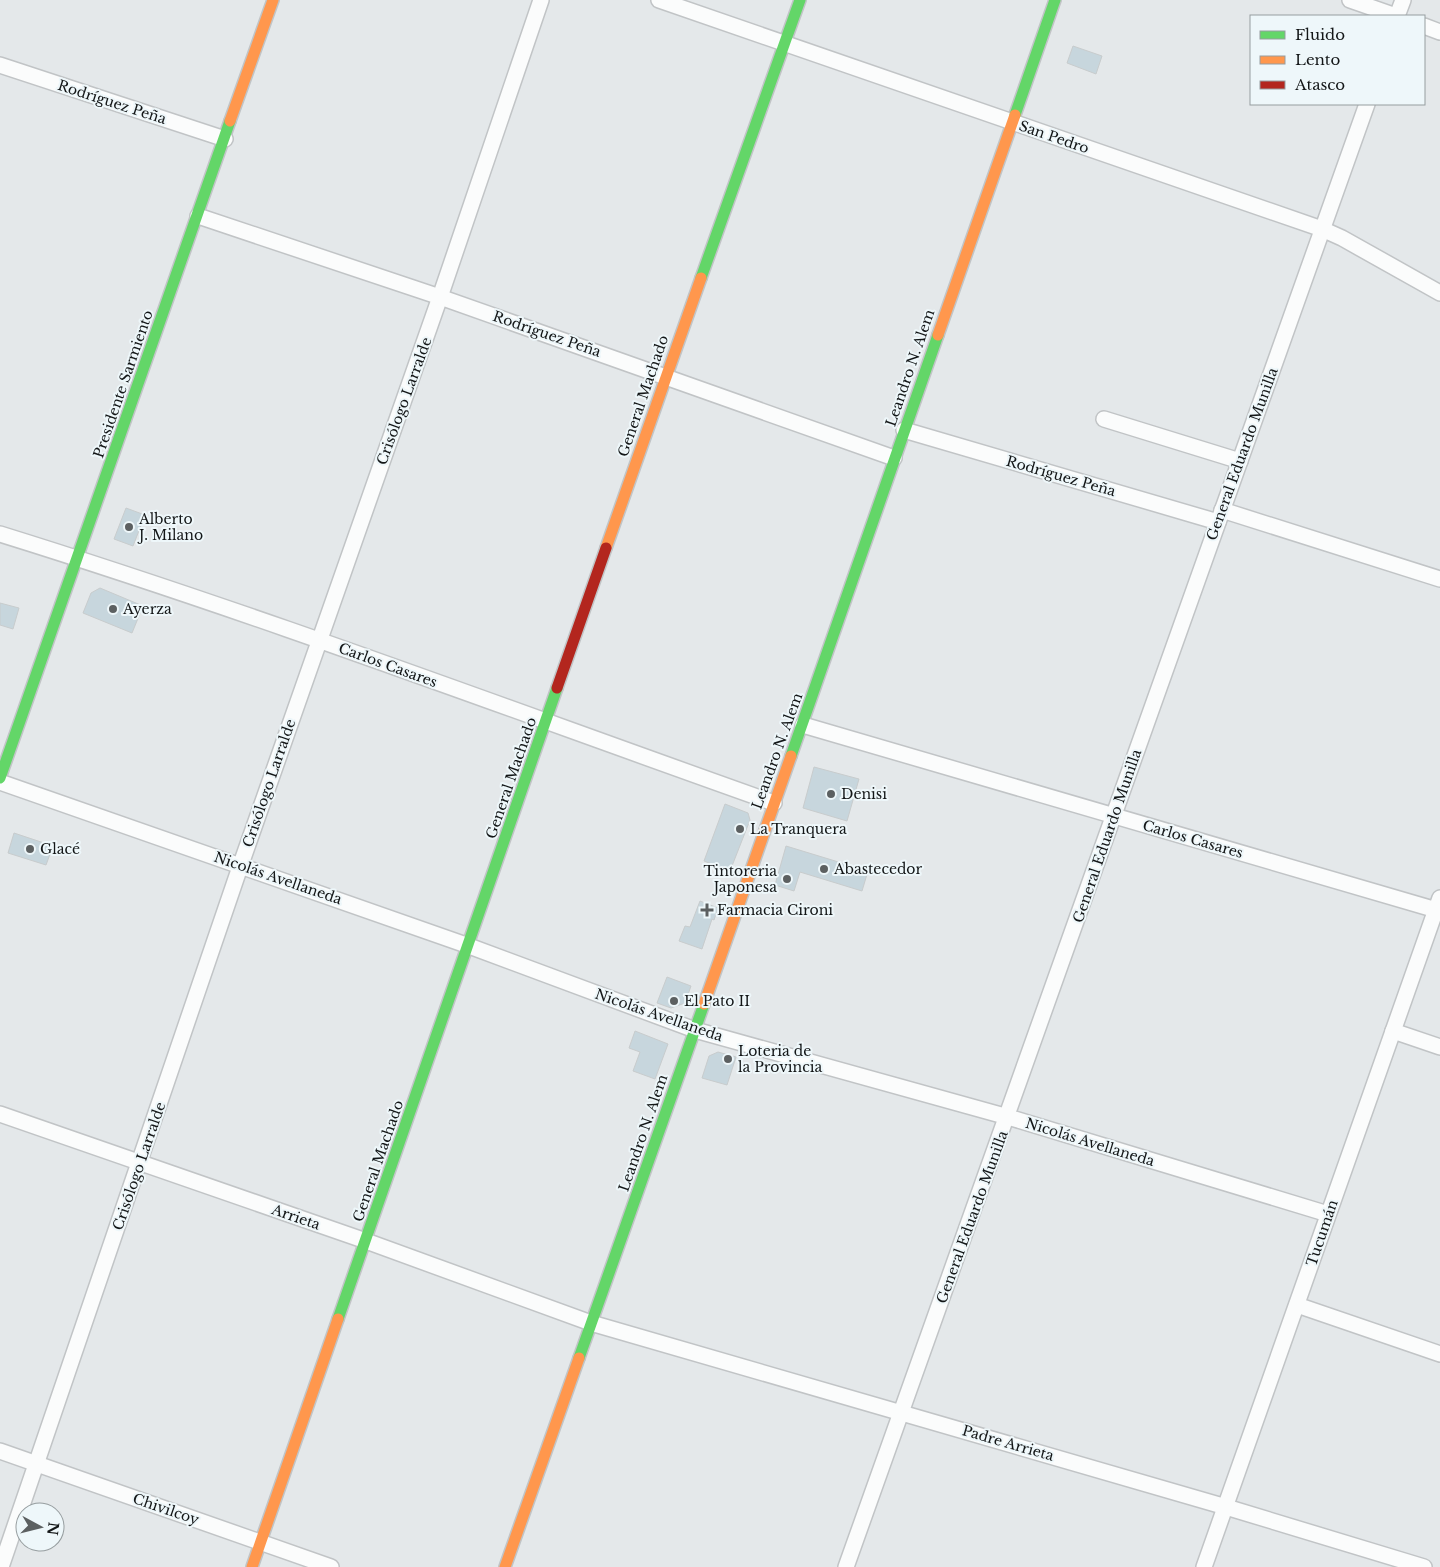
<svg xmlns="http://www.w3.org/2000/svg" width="1440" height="1567" font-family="'Libre Baskerville',serif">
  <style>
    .building { fill: #c7d6dd; stroke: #c8cccd }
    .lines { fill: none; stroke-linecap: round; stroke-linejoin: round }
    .street-casing { stroke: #c1c4c6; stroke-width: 18 }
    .fast-casing { stroke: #c1c4c6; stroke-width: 14 }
    .slow-casing { stroke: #c1c4c6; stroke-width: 14 }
    .jam-casing { stroke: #c1c4c6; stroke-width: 14 }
    .street { stroke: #fbfcfc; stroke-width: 15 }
    .fast { stroke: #63d668; stroke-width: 11 }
    .slow { stroke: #ff974d; stroke-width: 11 }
    .jam { stroke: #b3261e; stroke-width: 11 }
    .poi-dot { fill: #5c6061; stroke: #eef7fa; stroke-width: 2 }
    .labels { text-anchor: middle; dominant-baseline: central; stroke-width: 4; stroke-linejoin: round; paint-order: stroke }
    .street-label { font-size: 14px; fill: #131617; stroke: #eef7fa }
    .poi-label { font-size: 14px; fill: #131617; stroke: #eef7fa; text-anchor: start }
  </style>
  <rect width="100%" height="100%" fill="#e4e8ea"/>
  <g class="building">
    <path d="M1073,46L1102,56L1096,74L1067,63Z"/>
    <path d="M126,508L145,515L133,546L114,539Z"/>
    <path d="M100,588L143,606L132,633L83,613L91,593Z"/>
    <path d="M0,603L19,608L13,629L0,625Z"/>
    <path d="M814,767L859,779L847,821L803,808Z"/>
    <path d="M725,804L748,813L750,820L730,871L704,861Z"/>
    <path d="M14,833L53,846L46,865L8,853Z"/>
    <path d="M786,846L868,871L862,891L800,872L794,891L775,885Z"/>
    <path d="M700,901L718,908L714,920L712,919L702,949L679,941L685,926L690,927Z"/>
    <path d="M667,977L691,986L685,1003L671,1008L657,1003Z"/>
    <path d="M635,1031L668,1044L655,1079L633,1071L640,1052L629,1048Z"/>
    <path d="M718,1052L736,1057L727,1085L702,1078L709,1056Z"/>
  </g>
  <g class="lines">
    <g class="street-casing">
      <g id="street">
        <path d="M659,0L1322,229L1342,238L1440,293"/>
        <path d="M1350,0L1396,16"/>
        <path d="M1397,16L1403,0"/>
        <path d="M1424,26L1440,32"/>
        <path d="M0,65L225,139"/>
        <path d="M198,216L440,297L894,458"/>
        <path d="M1104,419L1240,461"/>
        <path d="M904,430L1218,522"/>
        <path d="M1222,510L1440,579"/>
        <path d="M0,534C261,615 517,712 774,803"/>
        <path d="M803,725L1440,911"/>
        <path d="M0,782L469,946L695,1030L1008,1117L1328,1214"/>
        <path d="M1393,1031L1440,1047"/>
        <path d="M0,1114L366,1241L591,1323L1226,1507L1424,1567"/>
        <path d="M1297,1305L1440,1354"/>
        <path d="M0,1451L331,1567"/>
        <path d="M1,1567L241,864L440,297L541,0"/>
        <path d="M846,1567L1367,104"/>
        <path d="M1204,1567L1440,898"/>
      </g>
    </g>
    <g class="fast-casing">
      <g id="fast">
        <path d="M1015,115L1055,0"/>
        <path d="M701,278L800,0"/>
        <path d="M791,756L938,335"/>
        <path d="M0,778L230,121"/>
        <path d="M338,1319L557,688"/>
        <path d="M579,1358L704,1004"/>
      </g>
    </g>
    <g class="slow-casing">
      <g id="slow">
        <path d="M230,121L273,0"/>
        <path d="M938,335L1015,115"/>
        <path d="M606,548L701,278"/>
        <path d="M704,1004L791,756"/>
        <path d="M252,1567L338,1319"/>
        <path d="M505,1567L579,1358"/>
      </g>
    </g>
    <g class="jam-casing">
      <path id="jam" d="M557,688L606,548"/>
    </g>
    <use href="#street" class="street"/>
    <use href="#fast" class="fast"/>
    <use href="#slow" class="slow"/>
    <use href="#jam" class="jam"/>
  </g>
  <g class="poi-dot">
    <circle cx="129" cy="527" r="5"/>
    <circle cx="113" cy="609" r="5"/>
    <circle cx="831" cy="794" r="5"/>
    <circle cx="740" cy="829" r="5"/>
    <circle cx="30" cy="849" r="5"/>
    <circle cx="824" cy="869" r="5"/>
    <circle cx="787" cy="879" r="5"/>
    <path d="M704.5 902.5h5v5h5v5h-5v5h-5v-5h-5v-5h5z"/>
    <circle cx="674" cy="1001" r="5"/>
    <circle cx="728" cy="1059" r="5"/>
  </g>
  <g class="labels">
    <g class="street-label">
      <text transform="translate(112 102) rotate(18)">Rodríguez Peña</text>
      <text transform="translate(1054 137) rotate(19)">San Pedro</text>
      <text transform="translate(547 334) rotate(19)">Rodríguez Peña</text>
      <text transform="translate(910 368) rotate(-71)">Leandro N. Alem</text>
      <text transform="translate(123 384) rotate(-71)">Presidente Sarmiento</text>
      <text transform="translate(643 396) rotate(-71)">General Machado</text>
      <text transform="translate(404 401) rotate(-70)">Crisólogo Larralde</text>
      <text transform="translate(1242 454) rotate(-70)">General Eduardo Munilla</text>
      <text transform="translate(1061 476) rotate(16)">Rodríguez Peña</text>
      <text transform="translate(388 665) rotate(20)">Carlos Casares</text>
      <text transform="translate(777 751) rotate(-70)">Leandro N. Alem</text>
      <text transform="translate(511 778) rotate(-71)">General Machado</text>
      <text transform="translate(269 783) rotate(-71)">Crisólogo Larralde</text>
      <text transform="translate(1107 836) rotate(-71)">General Eduardo Munilla</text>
      <text transform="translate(1193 839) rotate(16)">Carlos Casares</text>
      <text transform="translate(278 878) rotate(19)">Nicolás Avellaneda</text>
      <text transform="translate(659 1015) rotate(19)">Nicolás Avellaneda</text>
      <text transform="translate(643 1133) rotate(-71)">Leandro N. Alem</text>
      <text transform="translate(1090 1142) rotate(17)">Nicolás Avellaneda</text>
      <text transform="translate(378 1161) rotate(-71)">General Machado</text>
      <text transform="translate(139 1166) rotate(-71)">Crisólogo Larralde</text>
      <text transform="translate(296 1217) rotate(19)">Arrieta</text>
      <text transform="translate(972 1217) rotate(-70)">General Eduardo Munilla</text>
      <text transform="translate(1322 1233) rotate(-71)">Tucumán</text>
      <text transform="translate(1008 1443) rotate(16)">Padre Arrieta</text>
      <text transform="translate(166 1509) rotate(19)">Chivilcoy</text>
    </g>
    <g class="poi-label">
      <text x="139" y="519">Alberto<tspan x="139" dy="16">J. Milano</tspan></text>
      <text x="123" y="609">Ayerza</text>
      <text x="841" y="794">Denisi</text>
      <text x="750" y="829">La Tranquera</text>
      <text x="40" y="849">Glacé</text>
      <text x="834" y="869">Abastecedor</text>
      <text x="777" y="871" text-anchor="end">Tintoreria<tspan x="777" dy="16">Japonesa</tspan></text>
      <text x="717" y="910">Farmacia Cironi</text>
      <text x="684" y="1001">El Pato II</text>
      <text x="738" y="1051">Loteria de<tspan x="738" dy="16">la Provincia</tspan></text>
    </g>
  </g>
  <rect x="1250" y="15" width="175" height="90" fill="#eef7fa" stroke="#969d9f"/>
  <rect x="1260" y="31" width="25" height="8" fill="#63d668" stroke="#969d9f"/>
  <text x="1295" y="40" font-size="15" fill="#131617">Fluido</text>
  <rect x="1260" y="56" width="25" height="8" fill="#ff974d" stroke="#969d9f"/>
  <text x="1295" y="65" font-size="15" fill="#131617">Lento</text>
  <rect x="1260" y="81" width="25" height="8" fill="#b3261e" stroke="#969d9f"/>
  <text x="1295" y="90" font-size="15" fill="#131617">Atasco</text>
  <g transform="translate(40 1527) rotate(97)"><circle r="24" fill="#eef7fa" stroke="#969d9f"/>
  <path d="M0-4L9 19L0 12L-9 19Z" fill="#5c6061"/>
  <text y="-8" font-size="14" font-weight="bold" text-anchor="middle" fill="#131617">N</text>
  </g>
</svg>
